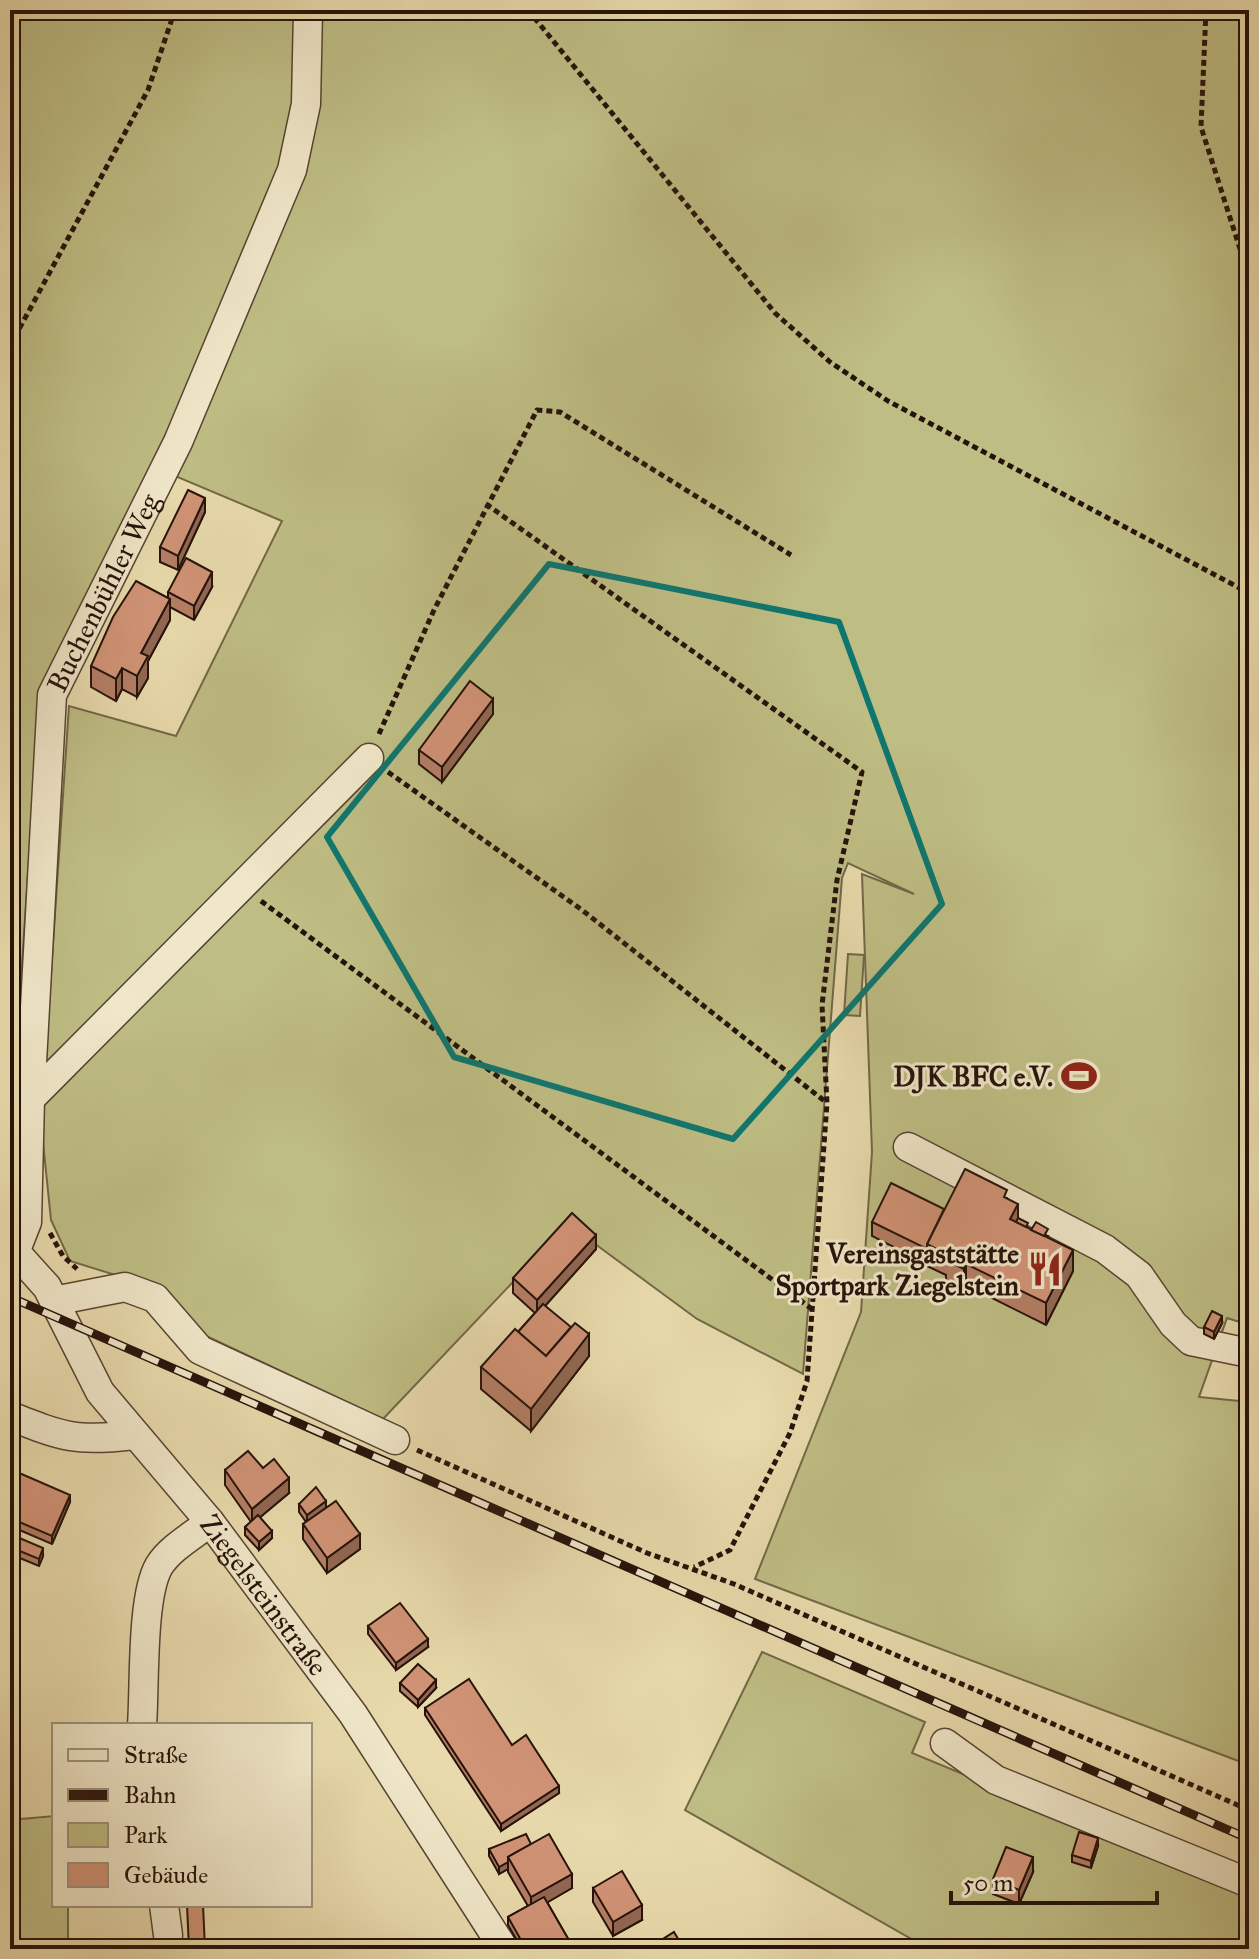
<svg xmlns="http://www.w3.org/2000/svg" width="1259" height="1959" font-family="'IM FELL Great Primer',serif">
  <style>
    .green { fill: #bebd84; stroke: #726847; stroke-width: 2 }
    .lines { fill: none; stroke-linecap: round; stroke-linejoin: round }
    .minor-casing { stroke: #564432; stroke-width: 31 }
    .path { stroke: #25120a; stroke-width: 5; stroke-dasharray: 6 4; stroke-linecap: butt }
    .minor { stroke: #f0e7c9; stroke-width: 28 }
    .rail-casing { stroke: #25120a; stroke-width: 9 }
    .rail { stroke: #f0e7c9; stroke-width: 6; stroke-dasharray: 18; stroke-linecap: butt }
    .wall { fill: #b47e65; stroke: #25120a; stroke-width: 2 }
    .shaded-wall { fill: #926753; stroke: #25120a; stroke-width: 2 }
    .building { fill: #d19376; stroke: #25120a; stroke-width: 2 }
    .marked { fill: none; stroke: #0f766e; stroke-width: 6; stroke-linejoin: round }
    .labels { text-anchor: middle; dominant-baseline: central; stroke-width: 6; stroke-linejoin: round; paint-order: stroke }
    .street-label { font-size: 28px; fill: #25120a; stroke: #f0e7c9 }
    .poi-label { font-size: 28px; font-weight: bold; fill: #25120a; stroke: #f0e7c9; text-anchor: end }
  </style>
  <rect width="100%" height="100%" fill="#e8daac"/>
  <filter id="stains"><feTurbulence type="fractalNoise" baseFrequency=".0025" numOctaves="4"/><feColorMatrix values="0 0 0 0 .2 0 0 0 0 .09 0 0 0 0 .02 0 0 0 .5 -.17"/></filter>
  <radialGradient id="worn" r=".72"><stop offset=".6" stop-color="#630" stop-opacity="0"/><stop offset="1" stop-color="#630" stop-opacity=".3"/></radialGradient>
  <g class="green">
    <path d="M10,10H1249V1325L1227,1318L1199,1397L1249,1402V1765L755,1579L861,1312L872,1152L862,874L914,894L848,863L842,878L803,1374L697,1319L568,1224L383,1419L185,1326L148,1285L70,1261L51,1220L41,1123L69,706L176,736L282,521L154,467L40,695L10,1143Z"/>
    <path d="M848,954L864,955L860,1016L844,1015Z"/>
    <path d="M762,1652L925,1722L912,1753L1249,1892V1949H929L685,1810Z"/>
    <path d="M54,1816V1905H68V1949H10V1820Z"/>
  </g>
  <g class="lines">
    <g class="minor-casing">
      <g id="minor">
        <path d="M30,1099L369,758"/>
        <path d="M908,1147L1105,1249L1139,1275L1173,1324L1191,1341L1249,1353"/>
        <path id="s1" d="M10,1246L47,1287L100,1392L210,1522L353,1714L504,1949"/>
        <path id="s2" d="M16,1250L27,1222L30,1099L52,695L178,442L292,170L306,104L308,10"/>
        <path d="M54,1301L125,1287L155,1298L200,1350L395,1440"/>
        <path d="M10,1416C63,1437 76,1442 134,1435"/>
        <path d="M142,1725C145,1687 141,1597 159,1566C170,1548 194,1535 210,1522"/>
        <path d="M945,1743L996,1780L1249,1883"/>
        <path d="M164,1905L168,1935"/>
      </g>
    </g>
    <g class="path">
      <path d="M528,10L775,313L830,362L888,401L1249,593"/>
      <path d="M1206,10L1201,127L1249,277"/>
      <path d="M10,346L148,90L175,10"/>
      <path d="M486,504L862,772L837,880L822,1005L827,1103L807,1381L790,1433L730,1550L694,1567"/>
      <path d="M379,734L434,610L537,410L560,412L791,555"/>
      <path d="M388,772L582,910L827,1103"/>
      <path d="M261,901L812,1309"/>
      <path d="M50,1233L63,1256L77,1269"/>
      <path d="M417,1450L647,1553L734,1584L1249,1810"/>
    </g>
    <use href="#minor" class="minor"/>
    <g class="rail-casing">
      <path id="rail" d="M10,1297L1249,1839"/>
    </g>
    <use href="#rail" class="rail"/>
  </g>
  <g class="wall">
    <path d="M205,512L178,570L160,562V547Z"/>
    <path d="M212,587L194,620L170,607V620L148,661V678L137,697L122,689L116,701L91,687V666L168,598V592Z"/>
    <path d="M493,714L442,782L419,764V750Z"/>
    <path d="M1007,1198L1018,1218L1028,1228L1048,1236L1047,1237L1073,1271L1046,1325L966,1285L964,1291L946,1282V1275L927,1266V1264L872,1236V1222Z"/>
    <path d="M596,1249L545,1306L589,1356L531,1431L481,1389V1367L518,1332L535,1313L513,1293V1278Z"/>
    <path d="M1222,1323L1214,1339L1204,1334V1327Z"/>
    <path d="M10,1469L70,1502L52,1544L10,1526Z"/>
    <path d="M225,1470L289,1493L260,1517L272,1538L259,1550L245,1535V1527L251,1522L225,1485Z"/>
    <path d="M299,1504L326,1508L360,1549L327,1573L303,1539V1524L306,1522L299,1512Z"/>
    <path d="M10,1534L43,1556L39,1566L10,1554Z"/>
    <path d="M368,1626L428,1647L396,1670L368,1634Z"/>
    <path d="M400,1683L436,1688L418,1707L400,1691Z"/>
    <path d="M425,1708L512,1745L559,1793L501,1831L425,1715Z"/>
    <path d="M531,1844L572,1888L547,1902L574,1949H522L508,1925V1917L528,1906L508,1872V1869L499,1874L489,1856V1849Z"/>
    <path d="M1098,1846L1091,1868L1072,1862V1855Z"/>
    <path d="M1033,1872L1019,1904L993,1894V1879Z"/>
    <path d="M593,1888L642,1920L613,1936L593,1902Z"/>
  </g>
  <g class="shaded-wall">
    <path d="M205,498V512L178,570V556Z"/>
    <path d="M212,572V587L194,620V606Z"/>
    <path d="M170,599V620L148,661V678L137,697V676L141,653Z"/>
    <path d="M122,668V689L116,701V679Z"/>
    <path d="M493,699V714L442,782V767Z"/>
    <path d="M1018,1204V1226L1010,1219Z"/>
    <path d="M596,1235V1249L537,1315V1300Z"/>
    <path d="M1073,1250V1271L1046,1325V1303Z"/>
    <path d="M966,1264V1285L964,1291V1269Z"/>
    <path d="M1222,1316V1323L1214,1339V1332Z"/>
    <path d="M589,1334V1356L531,1431V1409Z"/>
    <path d="M289,1478V1493L252,1524V1509Z"/>
    <path d="M70,1495V1502L52,1544V1536Z"/>
    <path d="M326,1501V1508L307,1522V1515Z"/>
    <path d="M272,1531V1538L259,1550V1542Z"/>
    <path d="M360,1534V1549L327,1573V1558Z"/>
    <path d="M43,1548V1556L39,1566V1559Z"/>
    <path d="M14,1578V1617L10,1624V1584Z"/>
    <path d="M428,1639V1647L396,1670V1663Z"/>
    <path d="M436,1680V1688L418,1707V1700Z"/>
    <path d="M559,1786V1793L501,1831V1824Z"/>
    <path d="M1098,1838V1846L1091,1868V1861Z"/>
    <path d="M1033,1857V1872L1019,1904V1890Z"/>
    <path d="M508,1862V1869L499,1874V1867Z"/>
    <path d="M572,1874V1888L531,1912V1897Z"/>
    <path d="M642,1905V1920L613,1936V1922Z"/>
  </g>
  <g class="building">
    <path d="M188,490L205,498L178,556L160,547Z"/>
    <path d="M186,558L212,572L194,606L168,592Z"/>
    <path d="M136,581L170,599L141,653L148,656L137,676L122,668L116,679L91,666L113,617Z"/>
    <path d="M470,681L493,699L442,767L419,750Z"/>
    <path d="M965,1169L1007,1190L1004,1197L1018,1204L1010,1219L1073,1250L1046,1303L966,1264L964,1269L946,1260L948,1255L927,1244Z"/>
    <path d="M891,1183L944,1209L927,1244V1249L872,1222Z"/>
    <path d="M572,1213L596,1235L537,1300L513,1278Z"/>
    <path d="M1018,1218L1028,1223L1026,1227L1016,1222Z"/>
    <path d="M1036,1222L1048,1229L1044,1236L1031,1230Z"/>
    <path d="M543,1304L571,1327L546,1356L518,1332Z"/>
    <path d="M1212,1311L1222,1316L1214,1332L1204,1327Z"/>
    <path d="M575,1323L589,1334L531,1409L481,1367L515,1329L546,1356Z"/>
    <path d="M248,1451L263,1468L274,1459L289,1478L252,1509L225,1470Z"/>
    <path d="M10,1469L70,1495L52,1536L10,1518Z"/>
    <path d="M316,1487L326,1501L307,1515L299,1504Z"/>
    <path d="M336,1501L360,1534L327,1558L303,1524Z"/>
    <path d="M258,1515L272,1531L259,1542L245,1527Z"/>
    <path d="M10,1534L43,1548L39,1559L10,1547Z"/>
    <path d="M400,1603L428,1639L396,1663L368,1626Z"/>
    <path d="M418,1664L436,1680L418,1700L400,1683Z"/>
    <path d="M469,1679L512,1745L526,1735L559,1786L501,1824L425,1708Z"/>
    <path d="M1079,1832L1098,1838L1091,1861L1072,1855Z"/>
    <path d="M526,1834L531,1844L508,1857V1862L499,1867L489,1849Z"/>
    <path d="M549,1834L572,1874L531,1897L508,1857Z"/>
    <path d="M1006,1847L1033,1857L1019,1890L993,1879Z"/>
    <path d="M622,1871L642,1905L613,1922L593,1888Z"/>
    <path d="M544,1897L574,1949H526L508,1917Z"/>
    <path d="M187,1905H203L205,1949H189Z"/>
    <path d="M674,1932L684,1949H647Z"/>
    <path d="M281,1946V1949H248V1947Z"/>
  </g>
  <path class="marked" d="M549,564L839,622L942,904L733,1139L454,1057L327,837Z"/>
  <defs>
    <g id="stadium-bare" transform="scale(2.76)"><path d="M0-5a6.5 5 0 1 0 0 10a6.5 5 0 1 0 0-10ZM-3.5-1.8h7v3.6h-7Z" fill="#8f2418" stroke="#f0e7c9" stroke-width="2.5" paint-order="stroke"/></g>
    <g id="restaurant-bare" transform="scale(2.76)"><path d="M-5-6h1v4h1v-4h1v4h1v-4h1v5L-1.5 .5V6h-2V.5L-5-1ZM5-6V6H3V1.5H1.5Q1.5-4 5-6Z" fill="#8f2418" stroke="#f0e7c9" stroke-width="2.5" paint-order="stroke"/></g>
  </defs>
  <g fill-rule="evenodd">
    <use href="#stadium-bare" x="1079" y="1076"/>
    <use href="#restaurant-bare" x="1045" y="1269"/>
  </g>
  <g class="labels">
    <g class="street-label">
      <text stroke="none"><textPath href="#s2" startOffset="672">Buchenbühler Weg</textPath></text>
      <text stroke="none"><textPath href="#s1" startOffset="434">Ziegelsteinstraße</textPath></text>
    </g>
    <g class="poi-label">
      <text x="1053" y="1076">DJK BFC e.V.</text>
      <text x="1019" y="1253">Vereinsgaststätte<tspan x="1019" dy="32">Sportpark Ziegelstein</tspan></text>
    </g>
  </g>
  <rect width="1259" height="1959" fill="none" stroke="#e8daac" stroke-width="40"/>
  <rect x="12" y="12" width="1235" height="1935" fill="none" stroke="#25120a" stroke-width="4"/>
  <rect x="20" y="20" width="1219" height="1919" fill="none" stroke="#25120a" stroke-width="2"/>
  <rect x="52" y="1723" width="260" height="184" fill="#f0e7c9" stroke="#9f927d" stroke-width="2"/>
  <rect x="68" y="1749" width="40" height="12" fill="#f0e7c9" stroke="#9f927d" stroke-width="2"/>
  <text x="124" y="1763" font-size="24" fill="#25120a">Straße</text>
  <rect x="68" y="1789" width="40" height="12" fill="#25120a" stroke="#9f927d" stroke-width="2"/>
  <text x="124" y="1803" font-size="24" fill="#25120a">Bahn</text>
  <rect x="68" y="1823" width="40" height="24" fill="#bebd84" stroke="#9f927d" stroke-width="2"/>
  <text x="124" y="1843" font-size="24" fill="#25120a">Park</text>
  <rect x="68" y="1863" width="40" height="24" fill="#d19376" stroke="#9f927d" stroke-width="2"/>
  <text x="124" y="1883" font-size="24" fill="#25120a">Gebäude</text>
  <path d="M951 1891v12h206v-12" fill="none" stroke="#25120a" stroke-width="4"/>
  <text x="963" y="1891" font-size="24" fill="#25120a" stroke="#f0e7c9" stroke-width="6" paint-order="stroke">50 m</text>
  <rect width="100%" height="100%" filter="url(#stains)"/>
  <rect width="100%" height="100%" fill="url(#worn)"/>
</svg>
